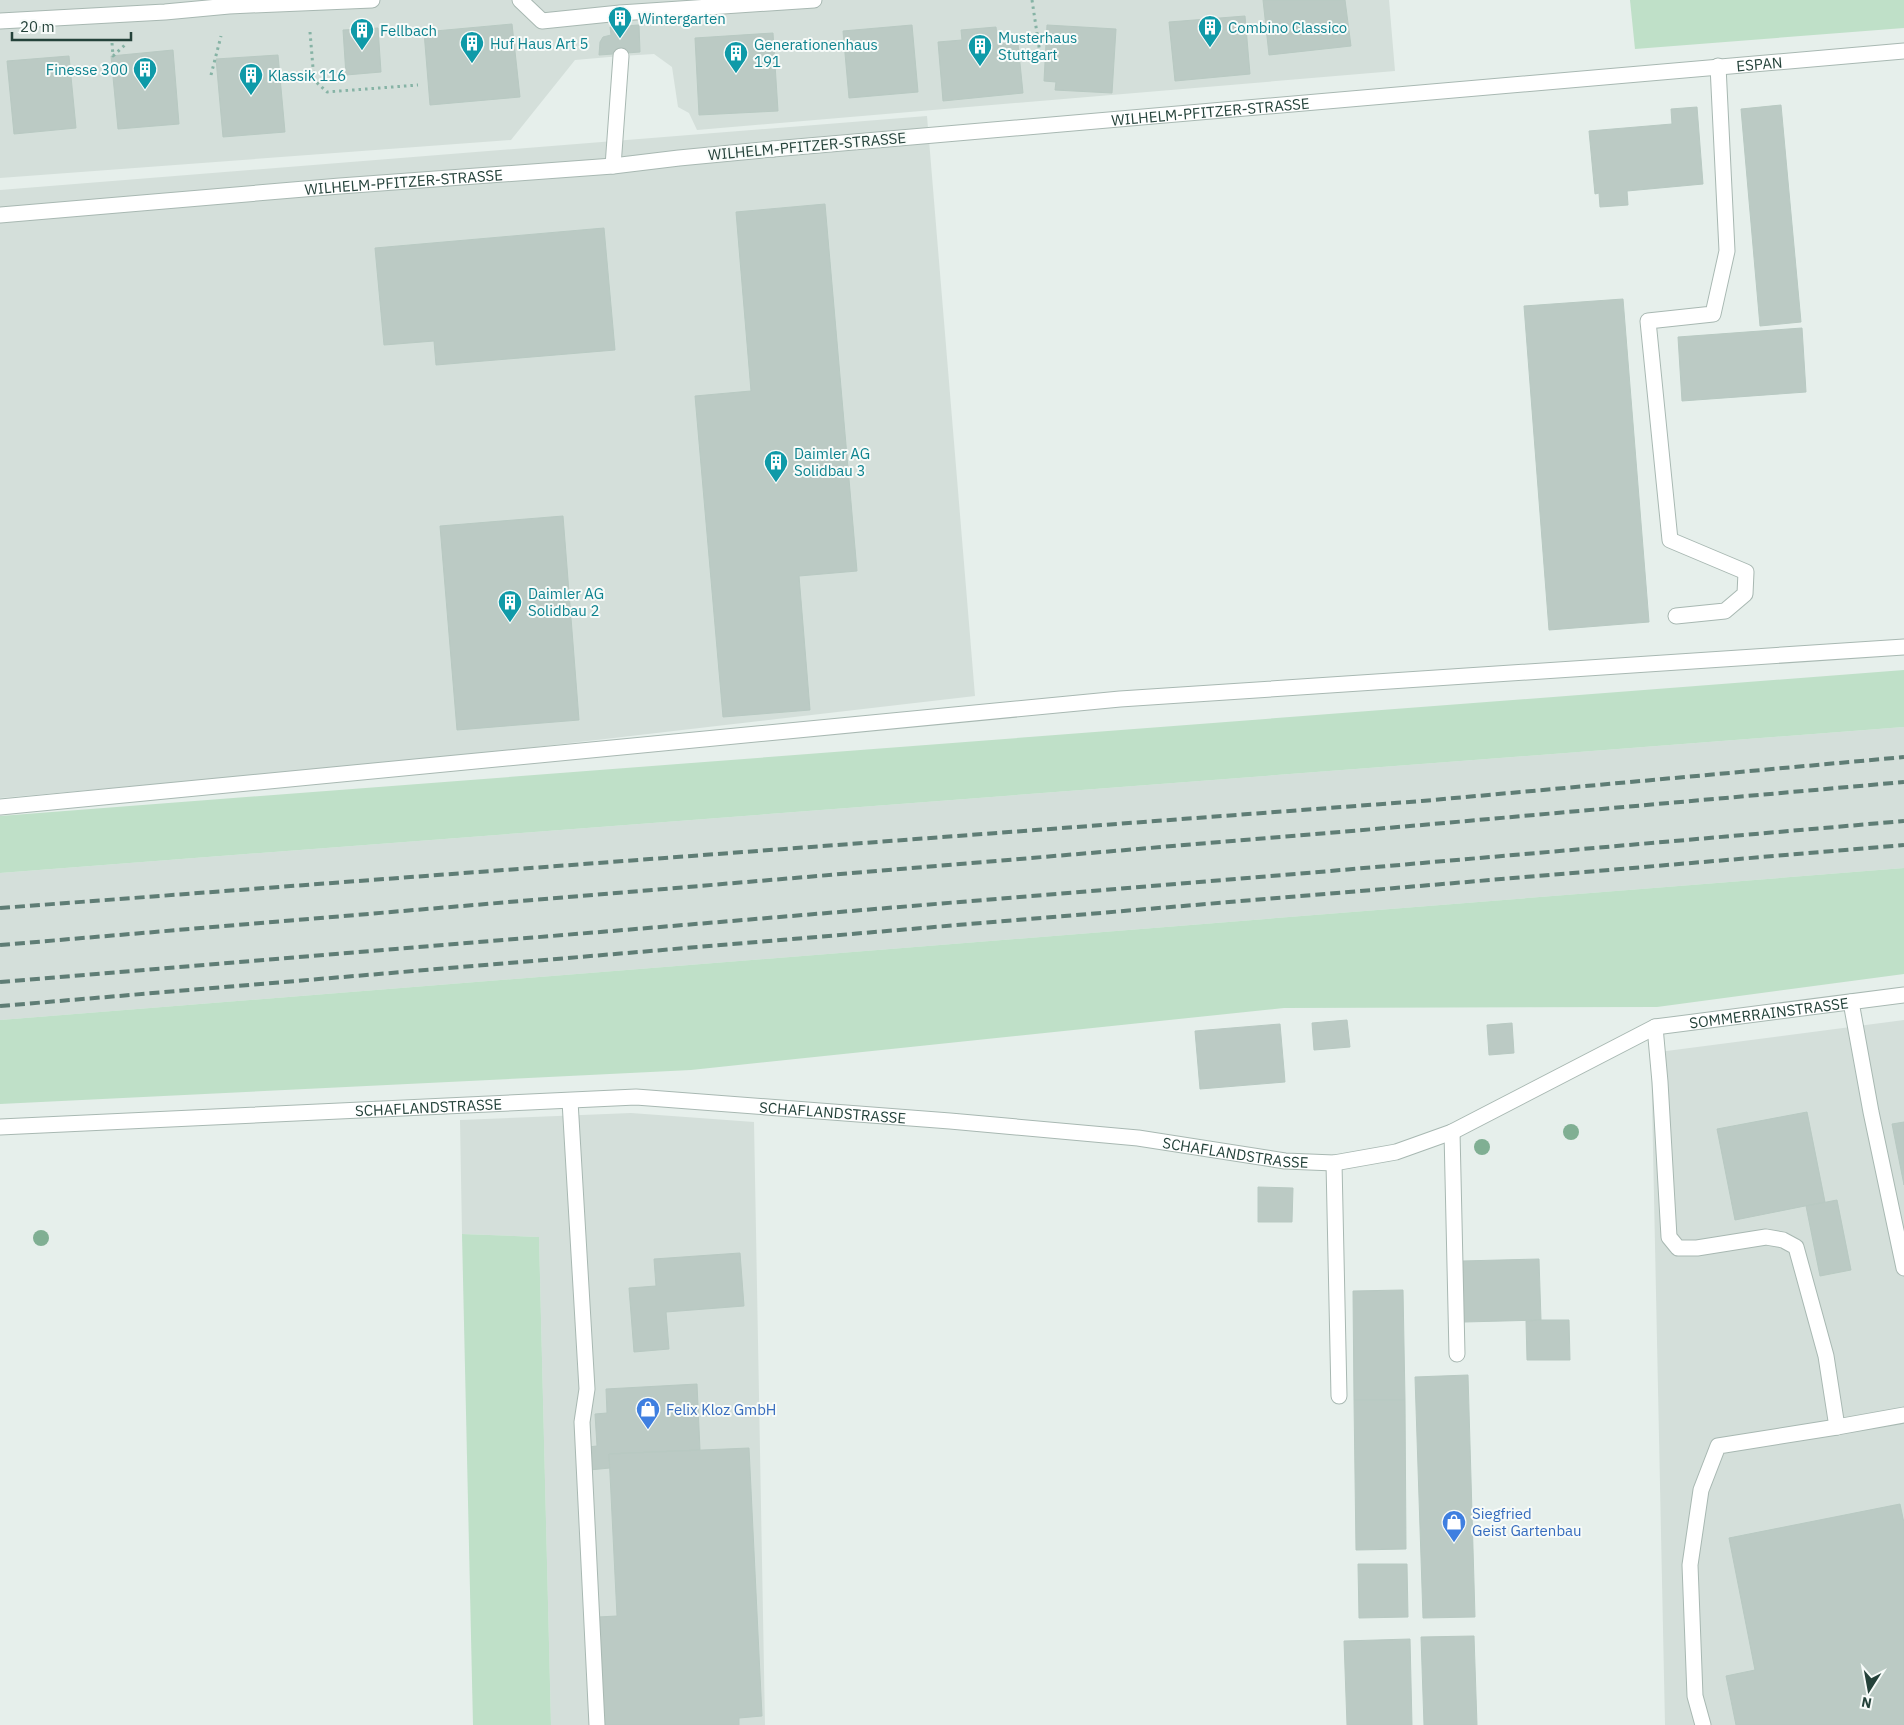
<svg xmlns="http://www.w3.org/2000/svg" width="1904" height="1725" font-family="'IBM Plex Sans',sans-serif">
  <style>
    .built { fill: #d4dfda }
    .green { fill: #bfe0c8 }
    .building { fill: #bbcac4; stroke: #b8c9c2 }
    .lines { fill: none; stroke-linecap: round; stroke-linejoin: round }
    .service-casing { stroke: #a8b8b2; stroke-width: 17 }
    .minor-casing { stroke: #a8b8b2; stroke-width: 17 }
    .path { stroke: #86b3a5; stroke-width: 3; stroke-dasharray: 2.5 4; stroke-linecap: butt }
    .service { stroke: #fff; stroke-width: 15 }
    .minor { stroke: #fff; stroke-width: 15 }
    .rail { stroke: #5f7d75; stroke-width: 4; stroke-dasharray: 10 5; stroke-linecap: butt }
    .tree { fill: #80af93 }
    .labels { text-anchor: middle; dominant-baseline: central; stroke-width: 4; stroke-linejoin: round; paint-order: stroke }
    .culture-label { font-size: 15px; fill: #0d838f; stroke: #f7fbf9; text-anchor: start }
    .street-label { font-size: 15px; fill: #24423a; stroke: #f7fbf9 }
    .shop-label { font-size: 15px; fill: #366cbe; stroke: #f7fbf9; text-anchor: start }
  </style>
  <rect width="100%" height="100%" fill="#e6efeb"/>
  <g class="built">
    <path d="M0,0H1389L1395,71L697,130L689,113L678,107L672,67L654,54L621,56L575,60L511,140L0,178Z"/>
    <path d="M927,116L975,696L406,762L0,798V190Z"/>
    <path d="M1904,727V868L0,1020V873Z"/>
    <path d="M1904,1020V1725H1665L1651,1053Z"/>
    <path d="M631,1113L754,1122L765,1725H551L539,1237L462,1234L460,1120Z"/>
  </g>
  <g class="green">
    <path d="M1630,0H1904V28L1635,49Z"/>
    <path d="M1904,670V727L0,873V816Z"/>
    <path d="M1904,868V974L1657,1007L1284,1008L691,1070L0,1104V1020Z"/>
    <path d="M462,1234L539,1237L551,1725H473Z"/>
  </g>
  <g class="building">
    <path d="M1263,0H1345L1351,46L1269,55Z"/>
    <path d="M1245,16L1250,74L1175,81L1169,22Z"/>
    <path d="M512,24L520,97L430,105L424,32Z"/>
    <path d="M639,25L640,52L599,55L600,42L603,37L611,35L610,27Z"/>
    <path d="M912,25L918,92L849,98L843,31Z"/>
    <path d="M1047,25L1116,29L1112,93L1055,90L1056,82L1044,81Z"/>
    <path d="M996,27L997,36L1017,34L1023,93L943,101L938,42L962,40L961,30Z"/>
    <path d="M378,28L381,72L346,75L343,30Z"/>
    <path d="M773,33L778,111L699,115L695,38Z"/>
    <path d="M173,50L179,124L118,129L111,56Z"/>
    <path d="M278,55L285,132L223,137L216,59Z"/>
    <path d="M69,56L76,128L14,134L7,61Z"/>
    <path d="M1781,105L1801,322L1760,326L1741,109Z"/>
    <path d="M1697,107L1703,184L1627,191L1628,205L1600,207L1599,193L1595,194L1589,131L1672,124L1671,109Z"/>
    <path d="M825,204L857,571L799,576L810,710L723,717L695,396L751,391L736,212Z"/>
    <path d="M604,228L615,350L436,365L434,341L384,345L375,248Z"/>
    <path d="M1623,299L1649,622L1549,630L1524,306Z"/>
    <path d="M1802,328L1806,392L1682,401L1678,337Z"/>
    <path d="M563,516L579,720L457,730L440,526Z"/>
    <path d="M1347,1020L1350,1047L1314,1050L1312,1023Z"/>
    <path d="M1512,1023L1514,1053L1489,1055L1487,1025Z"/>
    <path d="M1280,1024L1285,1082L1200,1089L1195,1031Z"/>
    <path d="M1807,1112L1825,1202L1735,1220L1717,1129Z"/>
    <path d="M1904,1122V1185L1892,1124Z"/>
    <path d="M1258,1187L1293,1188L1292,1222H1258Z"/>
    <path d="M1837,1200L1851,1270L1820,1276L1806,1206Z"/>
    <path d="M740,1253L744,1306L666,1312L669,1349L634,1352L629,1288L656,1286L654,1259Z"/>
    <path d="M1539,1259L1541,1320L1464,1322L1462,1261Z"/>
    <path d="M1403,1290L1405,1400H1354L1353,1291Z"/>
    <path d="M1541,1320H1569L1570,1360H1527L1526,1321Z"/>
    <path d="M1468,1375L1475,1617L1423,1618L1415,1377Z"/>
    <path d="M697,1384L700,1450L609,1454L610,1468L589,1470L588,1447L597,1446L595,1414L607,1413L606,1389Z"/>
    <path d="M1354,1400H1405L1406,1549L1356,1550Z"/>
    <path d="M749,1448L762,1716L739,1718V1725H603L598,1617L617,1616L609,1454Z"/>
    <path d="M1900,1504L1904,1523V1725H1736L1726,1676L1755,1670L1729,1538Z"/>
    <path d="M1358,1564H1407L1408,1617L1359,1618Z"/>
    <path d="M1474,1636L1477,1725H1424L1421,1637Z"/>
    <path d="M1410,1639L1412,1725H1347L1344,1641Z"/>
  </g>
  <g class="lines">
    <g class="service-casing">
      <g id="service">
        <path d="M520,0L542,21L620,13L814,0"/>
        <path d="M0,21L165,12L229,6L372,0"/>
        <path id="s1" d="M773,149L1904,51"/>
        <path d="M613,166L621,56"/>
        <path d="M1676,616L1725,611L1745,594L1746,572L1670,540L1648,321L1713,314L1727,251L1718,66"/>
        <path d="M0,807L1120,699L1904,647"/>
        <path d="M1851,1002L1871,1112L1904,1268"/>
        <path d="M1655,1027L1660,1082L1669,1237L1678,1248H1697L1766,1237L1783,1240L1796,1247L1826,1356L1837,1427L1904,1415"/>
        <path d="M570,1101L587,1389L582,1422L597,1725"/>
        <path id="s2" d="M0,1127L636,1097L950,1121L1138,1138L1285,1161L1334,1163L1396,1152L1452,1132L1655,1027L1904,995"/>
        <path d="M1452,1132L1457,1354"/>
        <path d="M1334,1163L1339,1396"/>
        <path d="M1703,1725L1695,1696L1690,1565L1701,1490L1718,1446L1837,1427"/>
      </g>
    </g>
    <g class="minor-casing">
      <g id="minor">
        <path id="s3" d="M0,215L340,186L613,166L679,158L773,149"/>
      </g>
    </g>
    <g class="path">
      <path d="M1032,0L1041,60"/>
      <path d="M310,32L314,80L327,92L418,85"/>
      <path d="M112,43L113,56L126,44"/>
      <path d="M211,75L221,36"/>
    </g>
    <use href="#service" class="service"/>
    <use href="#minor" class="minor"/>
    <g class="rail">
      <path d="M0,908L1422,801L1904,757"/>
      <path d="M0,945L1422,825L1904,782"/>
      <path d="M0,982L1307,873L1904,821"/>
      <path d="M0,1006L1904,845"/>
    </g>
  </g>
  <g class="tree">
    <circle cx="1571" cy="1132" r="8"/>
    <circle cx="1482" cy="1147" r="8"/>
    <circle cx="41" cy="1238" r="8"/>
  </g>
  <defs>
    <g id="building-pin" transform="scale(1.25)"><path d="M0 17L-7.5 6A9.5 9.5 0 1 1 7.5 6Z" fill="#0f9aa8" stroke="#f7fbf9"/><path d="M-4-6H4V6H1V3H-1V6H-4ZM-2.5-4.3h1.7v1.8h-1.7ZM.8-4.3h1.7v1.8H.8ZM-2.5-1h1.7V.8h-1.7ZM.8-1h1.7V.8H.8Z" fill="#fff"/></g>
    <g id="shop-pin" transform="scale(1.25)"><path d="M0 17L-7.5 6A9.5 9.5 0 1 1 7.5 6Z" fill="#3f7fe0" stroke="#f7fbf9"/><path d="M-5-2.5h2.3a2.7 3.5 0 0 1 5.4 0H5L5.5 6h-11ZM-1.5-2.5h3a1.5 2.3 0 0 0-3 0Z" fill="#fff"/></g>
  </defs>
  <g fill-rule="evenodd">
    <use href="#building-pin" x="620" y="18"/>
    <use href="#building-pin" x="1210" y="27"/>
    <use href="#building-pin" x="362" y="30"/>
    <use href="#building-pin" x="472" y="43"/>
    <use href="#building-pin" x="980" y="46"/>
    <use href="#building-pin" x="736" y="53"/>
    <use href="#building-pin" x="145" y="69"/>
    <use href="#building-pin" x="251" y="75"/>
    <use href="#building-pin" x="776" y="462"/>
    <use href="#building-pin" x="510" y="602"/>
    <use href="#shop-pin" x="648" y="1409"/>
    <use href="#shop-pin" x="1454" y="1522"/>
  </g>
  <g class="labels">
    <g class="culture-label">
      <text x="638" y="18">Wintergarten</text>
      <text x="1228" y="27">Combino Classico</text>
      <text x="380" y="30">Fellbach</text>
      <text x="998" y="37">Musterhaus<tspan x="998" dy="17">Stuttgart</tspan></text>
      <text x="490" y="43">Huf Haus Art 5</text>
      <text x="754" y="44">Generationenhaus<tspan x="754" dy="17">191</tspan></text>
      <text x="128" y="69" text-anchor="end">Finesse 300</text>
      <text x="268" y="75">Klassik 116</text>
      <text x="794" y="453">Daimler AG<tspan x="794" dy="17">Solidbau 3</tspan></text>
      <text x="528" y="593">Daimler AG<tspan x="528" dy="17">Solidbau 2</tspan></text>
    </g>
    <g class="street-label">
      <text stroke="none"><textPath href="#s1" startOffset="990">ESPAN</textPath></text>
      <text stroke="none"><textPath href="#s1" startOffset="439">WILHELM-PFITZER-STRASSE</textPath></text>
      <text transform="translate(807 146) rotate(-5)">WILHELM-PFITZER-STRASSE</text>
      <text stroke="none"><textPath href="#s3" startOffset="405">WILHELM-PFITZER-STRASSE</textPath></text>
      <text stroke="none"><textPath href="#s2" startOffset="1804">SOMMERRAINSTRASSE</textPath></text>
      <text stroke="none"><textPath href="#s2" startOffset="429">SCHAFLANDSTRASSE</textPath></text>
      <text stroke="none"><textPath href="#s2" startOffset="834">SCHAFLANDSTRASSE</textPath></text>
      <text stroke="none"><textPath href="#s2" startOffset="1239">SCHAFLANDSTRASSE</textPath></text>
    </g>
    <g class="shop-label">
      <text x="666" y="1409">Felix Kloz GmbH</text>
      <text x="1472" y="1513">Siegfried<tspan x="1472" dy="17">Geist Gartenbau</tspan></text>
    </g>
  </g>
  <g transform="translate(1869 1690) rotate(191)" stroke="#f7fbf9" stroke-width="4" paint-order="stroke">
  <path d="M0-4L9 19L0 12L-9 19Z" fill="#24423a"/>
  <text y="-8" font-size="14" font-weight="bold" text-anchor="middle" fill="#24423a">N</text>
  </g>
  <path d="M12 32v8h119v-8" fill="none" stroke="#24423a" stroke-width="2.5"/>
  <text x="20" y="32" font-size="15" fill="#24423a" stroke="#f7fbf9" stroke-width="4" paint-order="stroke">20 m</text>
</svg>
